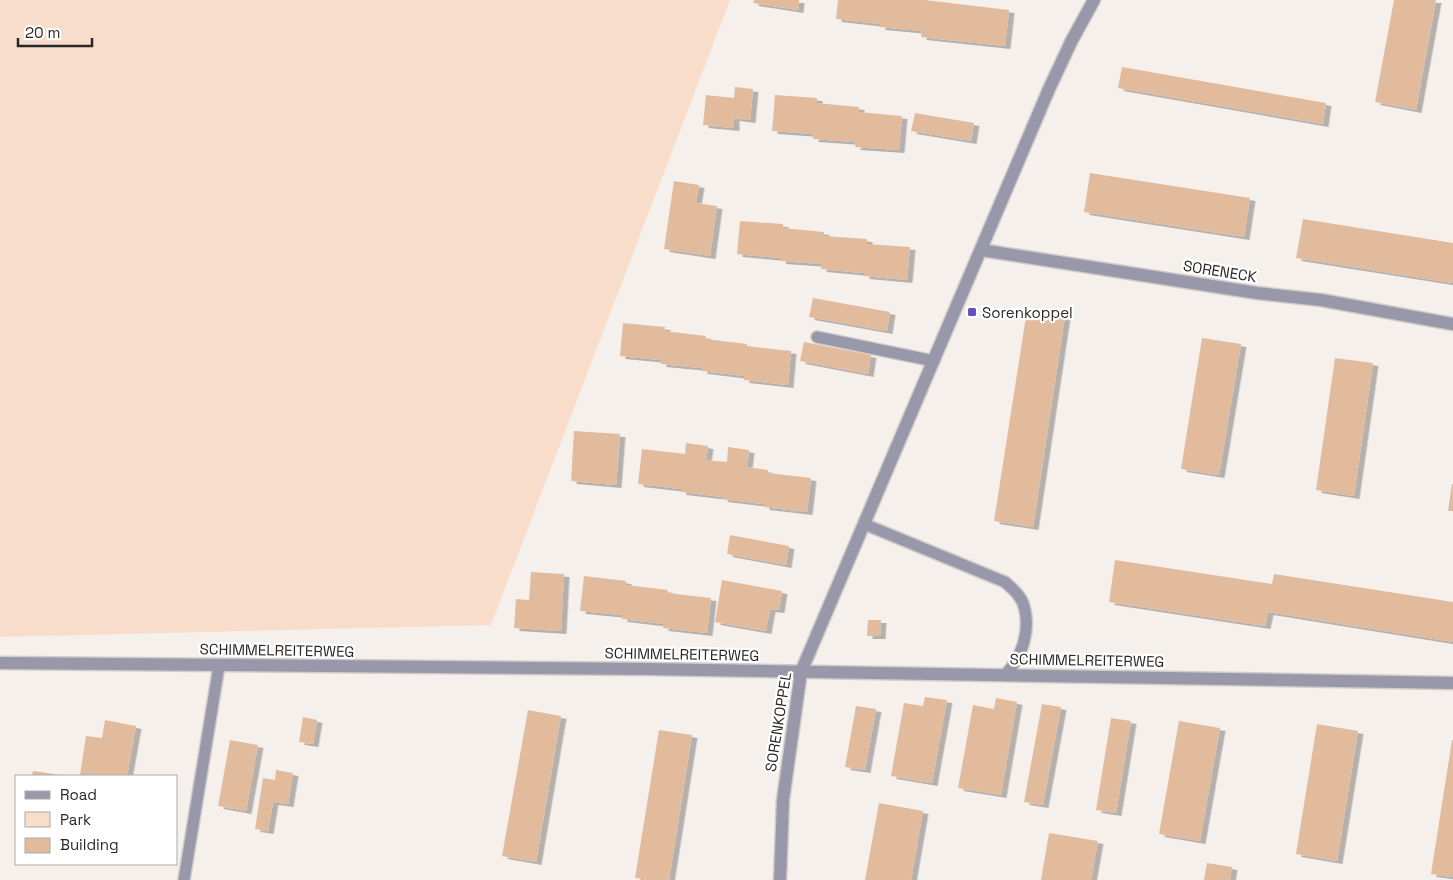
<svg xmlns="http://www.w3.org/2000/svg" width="1453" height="880" font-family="'Space Grotesk',sans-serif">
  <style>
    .green { fill: #f8ddca }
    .building { fill: #e2bb9d; filter: url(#shadow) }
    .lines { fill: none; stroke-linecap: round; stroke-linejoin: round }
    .service-casing { stroke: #d1ccc9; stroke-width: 14 }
    .minor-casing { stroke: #d1ccc9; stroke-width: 15 }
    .tertiary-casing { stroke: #d1ccc9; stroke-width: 15 }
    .service { stroke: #9898aa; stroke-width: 11 }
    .minor { stroke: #9898aa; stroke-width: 12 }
    .tertiary { stroke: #9898aa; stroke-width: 12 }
    .poi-dot { fill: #654ec7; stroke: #fff; stroke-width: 2 }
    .labels { text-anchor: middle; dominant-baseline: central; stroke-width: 4.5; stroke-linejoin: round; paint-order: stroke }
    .street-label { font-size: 15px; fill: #2a2827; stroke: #fff }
    .poi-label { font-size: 15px; fill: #2a2827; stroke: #fff; text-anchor: start }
  </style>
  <defs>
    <filter id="shadow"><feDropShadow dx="5.5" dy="3" stdDeviation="0" flood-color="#0004"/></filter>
  </defs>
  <rect width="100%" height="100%" fill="#f6f0ec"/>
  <path class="green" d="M0,0H730L491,625L0,637Z"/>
  <g class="building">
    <path d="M754,0H799L798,10L753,3Z"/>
    <path d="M838,0H925L1009,10L1005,46L921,37L922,31L880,27V24L836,19Z"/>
    <path d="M1394,0H1436L1416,110L1375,102Z"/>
    <path d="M1122,67L1326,103L1323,124L1118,88Z"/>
    <path d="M735,87L753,89L750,120L734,118V128L703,125L706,95L734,98Z"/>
    <path d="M775,95L817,98V103L859,107V112L902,116L899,150L855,147L856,142L813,139L814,134L772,131Z"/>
    <path d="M915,113L974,123L971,141L911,131Z"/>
    <path d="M1090,173L1250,198L1244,237L1084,212Z"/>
    <path d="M674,181L699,185L696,203L717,206L710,256L664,249Z"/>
    <path d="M1303,219L1453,243V283L1296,258Z"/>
    <path d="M740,221L783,224V228L824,232V236L867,239V244L910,247L907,280L864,276V273L821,269L822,264L780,261L781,258L737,254Z"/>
    <path d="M813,298L890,312L887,331L809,317Z"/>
    <path d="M1027,310L1065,316L1033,527L994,521Z"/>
    <path d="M623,323L665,327L664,331L706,336L705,339L747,344V346L791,351L788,385L744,380V376L702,371V368L661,364V360L620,356Z"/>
    <path d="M1202,338L1241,344L1219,475L1181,469Z"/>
    <path d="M804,342L871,355L868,374L800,361Z"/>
    <path d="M1335,358L1373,363L1354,496L1316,490Z"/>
    <path d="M574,431L620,434L616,485L571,481Z"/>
    <path d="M686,443L708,446L706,460L727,462L728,447L749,450L747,467L768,470V473L811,478L807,512L764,507V504L722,499L723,497L681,492V489L638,484L642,449L685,454Z"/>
    <path d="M1452,484H1453V511H1448Z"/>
    <path d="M730,535L789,546L786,565L727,554Z"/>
    <path d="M1115,560L1272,584L1274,574L1453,602V642L1268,612L1265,626L1109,602Z"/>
    <path d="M531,572L564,574L561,631L514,628L516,599L529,600Z"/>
    <path d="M584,576L626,581V585L668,590L667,593L711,598L707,633L663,628L664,624L622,619V615L580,611Z"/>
    <path d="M722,580L782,591L779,610L770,609L766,631L715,622Z"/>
    <path d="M868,620H881L880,636H867Z"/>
    <path d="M925,697L947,700L932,783L891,776L904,703L923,706Z"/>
    <path d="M996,698L1017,702L1001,795L958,788L973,705L994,709Z"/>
    <path d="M1042,704L1061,707L1043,805L1024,802Z"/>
    <path d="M856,706L876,709L865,770L845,767Z"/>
    <path d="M528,710L561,716L536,862L502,856Z"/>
    <path d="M303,717L317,720L313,744L299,742Z"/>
    <path d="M1111,718L1131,721L1116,813L1096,810Z"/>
    <path d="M105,720L136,726L127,776L80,775L86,736L102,738Z"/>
    <path d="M1179,721L1220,728L1200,841L1159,834Z"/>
    <path d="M1317,724L1358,731L1337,861L1296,854Z"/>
    <path d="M659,730L692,735L669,880H651L635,878Z"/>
    <path d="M230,740L258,745L246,811L218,806Z"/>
    <path d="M1452,740H1453V877L1431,874Z"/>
    <path d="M276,770L293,773L288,804L273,802L268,831L255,829L263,778L275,780Z"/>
    <path d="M33,771L61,775V776H32Z"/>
    <path d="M879,803L923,811L911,880H865Z"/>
    <path d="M1049,833L1098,841L1091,880H1041Z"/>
    <path d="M1207,863L1232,867L1230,880H1204Z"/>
  </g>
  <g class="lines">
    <g class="service-casing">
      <g id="service">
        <path d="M817,337L934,361"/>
        <path d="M864,524L1005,582C1013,589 1021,596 1024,606C1031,631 1022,657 1005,675"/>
        <path d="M184,880L219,666"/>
      </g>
    </g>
    <g class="minor-casing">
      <g id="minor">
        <path d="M981,250L1257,293L1321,300L1453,324"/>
        <path d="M0,663L648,669L1453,683"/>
      </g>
    </g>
    <g class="tertiary-casing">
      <path id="tertiary" d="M780,880L783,800L801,672L1049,89L1072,40L1094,0"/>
    </g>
    <use href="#service" class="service"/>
    <use href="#minor" class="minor"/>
    <use href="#tertiary" class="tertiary"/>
  </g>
  <rect class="poi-dot" x="967" y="307" width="10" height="10" rx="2.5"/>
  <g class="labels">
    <g class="street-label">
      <text transform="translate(1220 271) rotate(9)">SORENECK</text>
      <text transform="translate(277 650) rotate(1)">SCHIMMELREITERWEG</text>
      <text transform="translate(682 654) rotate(1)">SCHIMMELREITERWEG</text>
      <text transform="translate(1087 660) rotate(1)">SCHIMMELREITERWEG</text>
      <text transform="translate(778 722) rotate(-81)">SORENKOPPEL</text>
    </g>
    <g class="poi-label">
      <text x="982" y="312">Sorenkoppel</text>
    </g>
  </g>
  <rect x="15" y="775" width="162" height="90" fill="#ffffff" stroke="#aaa9a9"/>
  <rect x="25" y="791" width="25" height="8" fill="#9898aa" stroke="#aaa9a9"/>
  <text x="60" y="800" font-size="15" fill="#2a2827">Road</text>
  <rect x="25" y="812" width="25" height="15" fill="#f8ddca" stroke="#aaa9a9"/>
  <text x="60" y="825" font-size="15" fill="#2a2827">Park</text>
  <rect x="25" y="838" width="25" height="15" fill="#e2bb9d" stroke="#aaa9a9"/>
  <text x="60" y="850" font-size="15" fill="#2a2827">Building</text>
  <path d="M18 38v8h74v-8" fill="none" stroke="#2a2827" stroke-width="2.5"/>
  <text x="25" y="38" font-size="15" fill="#2a2827" stroke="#ffffff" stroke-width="4" paint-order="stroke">20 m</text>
</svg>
